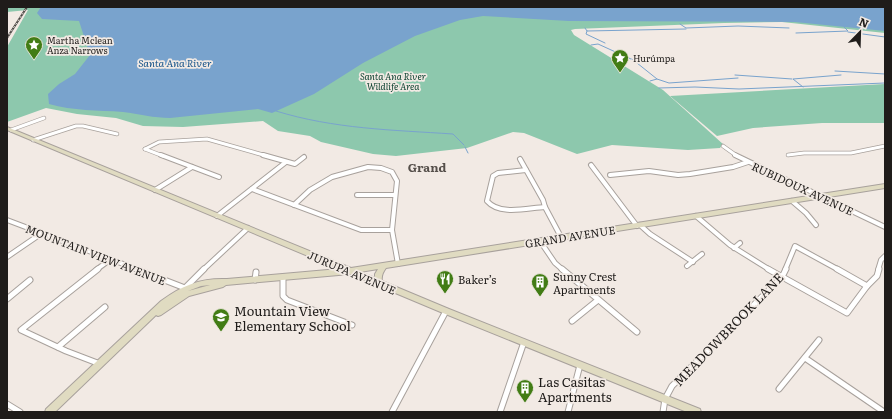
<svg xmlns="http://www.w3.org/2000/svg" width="892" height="419" font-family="Literata,serif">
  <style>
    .green { fill: #8dc8ad }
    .water { fill: #79a3cd }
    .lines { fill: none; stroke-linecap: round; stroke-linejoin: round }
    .stream { stroke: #79a3cd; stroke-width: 1 }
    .street-far2-casing { stroke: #a8a19c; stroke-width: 4.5 }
    .street-far1-casing { stroke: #a8a19c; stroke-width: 6 }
    .street-casing { stroke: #a8a19c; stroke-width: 7 }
    .secondary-casing { stroke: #a8a19c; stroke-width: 2 }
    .street-far2 { stroke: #fff; stroke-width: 3 }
    .street-far1 { stroke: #fff; stroke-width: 4 }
    .street { stroke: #fff; stroke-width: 5 }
    .secondary { fill: #e0dbc1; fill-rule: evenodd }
    .rail-casing { stroke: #494542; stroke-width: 2 }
    .rail { stroke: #f2eae4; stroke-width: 1; stroke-dasharray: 2; stroke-linecap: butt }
    .labels { text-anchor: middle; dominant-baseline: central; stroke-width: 3.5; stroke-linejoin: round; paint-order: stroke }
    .far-poi-label { font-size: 9px; fill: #1f1c1a; stroke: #f2eae4; text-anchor: start }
    .far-park-label { font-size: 9px; font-style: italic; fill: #0b412f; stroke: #f2eae4 }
    .far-water-label { font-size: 10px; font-style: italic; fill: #17548a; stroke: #f2eae4 }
    .street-label { font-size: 11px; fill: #1f1c1a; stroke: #f2eae4 }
    .poi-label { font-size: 11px; fill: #1f1c1a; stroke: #f2eae4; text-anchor: start }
    .neighbourhood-label { font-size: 12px; font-weight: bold; fill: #554f4a; stroke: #f2eae4 }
    .near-poi-label { font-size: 13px; fill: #1f1c1a; stroke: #f2eae4; text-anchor: start }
    .near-street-label { font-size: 13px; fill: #1f1c1a; stroke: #f2eae4 }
  </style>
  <rect width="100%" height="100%" fill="#f2eae4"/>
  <g class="green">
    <path d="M7,7H885V33L782,22L724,23L575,29L571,30L574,35L663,90L724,145H722L720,148L688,150L612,145L577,154L524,133L513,132L467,148L396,156L373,154L321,142L310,136L278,131L263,121L183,127L143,126L116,118L77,114L46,108L7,122V47L28,10L7,12Z"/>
    <path d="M885,84V123H822L753,128L717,136L670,96Z"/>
  </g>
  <path class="water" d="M41,7H885V31L795,22L569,21L483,16L460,20L415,36L363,63L314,94L272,113L258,109L170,118C154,118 139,114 123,112C98,110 73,111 49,104L48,94L59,84L75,74L90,55L79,21L42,19L37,13Z"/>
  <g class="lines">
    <g class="stream">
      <path d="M680,24L686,28L738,26L789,28"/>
      <path d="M585,28L587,31L686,29"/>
      <path d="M587,31L586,34L605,43"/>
      <path d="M848,32L885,37"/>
      <path d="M796,33L848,31L844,27"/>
      <path d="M591,45L598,44L631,59"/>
      <path d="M632,59L657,79"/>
      <path d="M835,71L885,74"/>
      <path d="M735,75L792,79"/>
      <path d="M650,81L657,79L669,83L738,78"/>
      <path d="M803,87L793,79L841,75"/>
      <path d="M659,88L695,87L739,89L885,83"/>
      <path d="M276,111C334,129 393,130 453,134L464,145"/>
      <path d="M465,147L468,153"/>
    </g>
    <g class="street-far2-casing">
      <g id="street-far2">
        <path d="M11,130L44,118"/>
        <path d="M33,140L76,126H83L117,134"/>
        <path d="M723,146L737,156"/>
        <path d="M145,149L159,142L207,139L267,156"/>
        <path d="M145,149L163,156"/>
        <path d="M788,155L804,153H851L885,146"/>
      </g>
    </g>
    <g class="street-far1-casing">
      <g id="street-far1">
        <path d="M161,155L219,177"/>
        <path d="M263,155L295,164L304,157"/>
        <path d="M735,155L885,227"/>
        <path d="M520,159L543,200L545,207L561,237"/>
        <path d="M591,165L637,226"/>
        <path d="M526,170L498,173L493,176L487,201C500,216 527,208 545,207"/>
        <path d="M610,175L649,171L678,175L690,174L733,167L748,162"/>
        <path d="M252,189L361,230H392"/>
        <path d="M155,190L192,167"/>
        <path d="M357,195H395"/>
        <path d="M792,201L806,213L816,225"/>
        <path d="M294,205L310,190L332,177L368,167L381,168L392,172L397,181L392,230L398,264"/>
        <path d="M217,216L286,162"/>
        <path d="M696,216L730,245L770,270"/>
        <path d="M7,220L139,270"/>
        <path d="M640,225L650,234L693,262"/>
        <path d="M540,241L555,263L563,270"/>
        <path d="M734,248L740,243"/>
        <path d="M7,257L42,233"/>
        <path d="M687,266L702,254"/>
        <path d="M96,270L111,259"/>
        <path d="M203,270L248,228"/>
        <path d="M785,270L795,246L839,270"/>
        <path d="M878,270L881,260L885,256"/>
      </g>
    </g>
    <g class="street-casing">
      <g id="street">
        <path d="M98,269L21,330L66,351L100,364"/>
        <path d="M136,269L185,288"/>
        <path d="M562,269L637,332"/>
        <path d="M768,269L847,313L867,286L877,276L879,269"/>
        <path d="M837,269L867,286"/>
        <path d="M283,278V296L287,300L352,325"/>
        <path d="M255,280L256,272"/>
        <path d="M185,288L204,269"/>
        <path d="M7,299L30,280"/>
        <path d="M572,321L598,300"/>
        <path d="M58,347L105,307"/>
        <path d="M805,358L884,412"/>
        <path d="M779,389L819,340"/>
        <path d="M7,404L20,412"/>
        <path d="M392,412L446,311"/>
        <path d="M500,412L524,342"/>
        <path d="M568,412L580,365"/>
        <path d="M663,412L665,399L672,386L782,277L786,269"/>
      </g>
    </g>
    <g class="secondary-casing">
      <path id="secondary" d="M7,127L351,268L885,184V188L386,268C383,272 381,276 382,281L449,309L700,409L701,412H687L443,313L350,274L226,285L223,287L189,296L161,315L158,316L156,315L55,412H45L46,409L161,301C183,285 200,278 227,279L339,269L7,130ZM378,269L375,274V278L360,272ZM210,285L188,291L201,286Z"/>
    </g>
    <use href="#street-far2" class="street-far2"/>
    <use href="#street-far1" class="street-far1"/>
    <use href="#street" class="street"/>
    <use href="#secondary" class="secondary"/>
    <g class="rail-casing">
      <path id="rail" d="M7,38L27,7"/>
    </g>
    <use href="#rail" class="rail"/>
  </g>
  <defs>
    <g id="sight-pin" transform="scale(0.9)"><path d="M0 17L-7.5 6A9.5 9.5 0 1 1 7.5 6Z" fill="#427c15" stroke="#f2eae4"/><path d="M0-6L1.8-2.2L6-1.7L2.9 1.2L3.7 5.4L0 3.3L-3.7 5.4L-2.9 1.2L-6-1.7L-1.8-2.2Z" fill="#fff"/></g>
    <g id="restaurant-pin" transform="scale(0.9)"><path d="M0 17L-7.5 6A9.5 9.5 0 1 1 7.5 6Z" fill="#427c15" stroke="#f2eae4"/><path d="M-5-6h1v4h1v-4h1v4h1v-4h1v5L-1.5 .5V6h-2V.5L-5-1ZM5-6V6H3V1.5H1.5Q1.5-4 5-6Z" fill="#fff"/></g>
    <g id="building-pin" transform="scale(0.9)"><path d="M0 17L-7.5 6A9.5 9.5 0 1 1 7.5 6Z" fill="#427c15" stroke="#f2eae4"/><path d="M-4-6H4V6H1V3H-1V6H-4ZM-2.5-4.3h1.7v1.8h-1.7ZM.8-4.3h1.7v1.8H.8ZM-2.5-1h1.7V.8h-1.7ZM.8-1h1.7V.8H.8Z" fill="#fff"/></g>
    <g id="school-pin" transform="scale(0.9)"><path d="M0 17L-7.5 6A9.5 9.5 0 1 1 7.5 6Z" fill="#427c15" stroke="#f2eae4"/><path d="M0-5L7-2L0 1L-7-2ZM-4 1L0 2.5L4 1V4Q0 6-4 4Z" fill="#fff"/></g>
  </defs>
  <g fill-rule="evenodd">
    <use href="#sight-pin" x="34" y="45"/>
    <use href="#sight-pin" x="620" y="58"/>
    <use href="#restaurant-pin" x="445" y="279"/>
    <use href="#building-pin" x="540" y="282"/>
    <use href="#school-pin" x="221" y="317"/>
    <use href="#building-pin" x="525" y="388"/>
  </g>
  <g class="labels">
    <g class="far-poi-label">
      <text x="47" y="40">Martha Mclean<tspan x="47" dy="10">Anza Narrows</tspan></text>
      <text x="633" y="58">Hurúmpa</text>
    </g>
    <g class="far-park-label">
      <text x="393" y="76">Santa Ana River<tspan x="393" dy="10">Wildlife Area</tspan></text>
    </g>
    <g class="far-water-label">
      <text x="175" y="62">Santa Ana River</text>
    </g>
    <g class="street-label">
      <text transform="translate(803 188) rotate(25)">RUBIDOUX AVENUE</text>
      <text transform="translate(570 236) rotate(-9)">GRAND AVENUE</text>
      <text transform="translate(96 254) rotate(21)">MOUNTAIN VIEW AVENUE</text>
      <text transform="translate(352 272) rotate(23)">JURUPA AVENUE</text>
    </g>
    <g class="poi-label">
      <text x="553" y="276">Sunny Crest<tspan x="553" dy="13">Apartments</tspan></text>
      <text x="458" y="279">Baker’s</text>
    </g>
    <g class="neighbourhood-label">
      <text x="427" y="167">Grand</text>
    </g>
    <g class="near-poi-label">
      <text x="234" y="310">Mountain View<tspan x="234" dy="15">Elementary School</tspan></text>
      <text x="538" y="381">Las Casitas<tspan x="538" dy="15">Apartments</tspan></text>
    </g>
    <g class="near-street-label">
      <text transform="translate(728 329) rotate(-46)">MEADOWBROOK LANE</text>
    </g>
  </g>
  <rect width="892" height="419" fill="none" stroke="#1f1c1a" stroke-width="16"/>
  <g transform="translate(860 32) rotate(23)" stroke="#f2eae4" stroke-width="3" paint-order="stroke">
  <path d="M0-3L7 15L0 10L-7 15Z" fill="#1f1c1a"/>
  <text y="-6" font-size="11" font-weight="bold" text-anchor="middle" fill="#1f1c1a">N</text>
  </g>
</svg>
